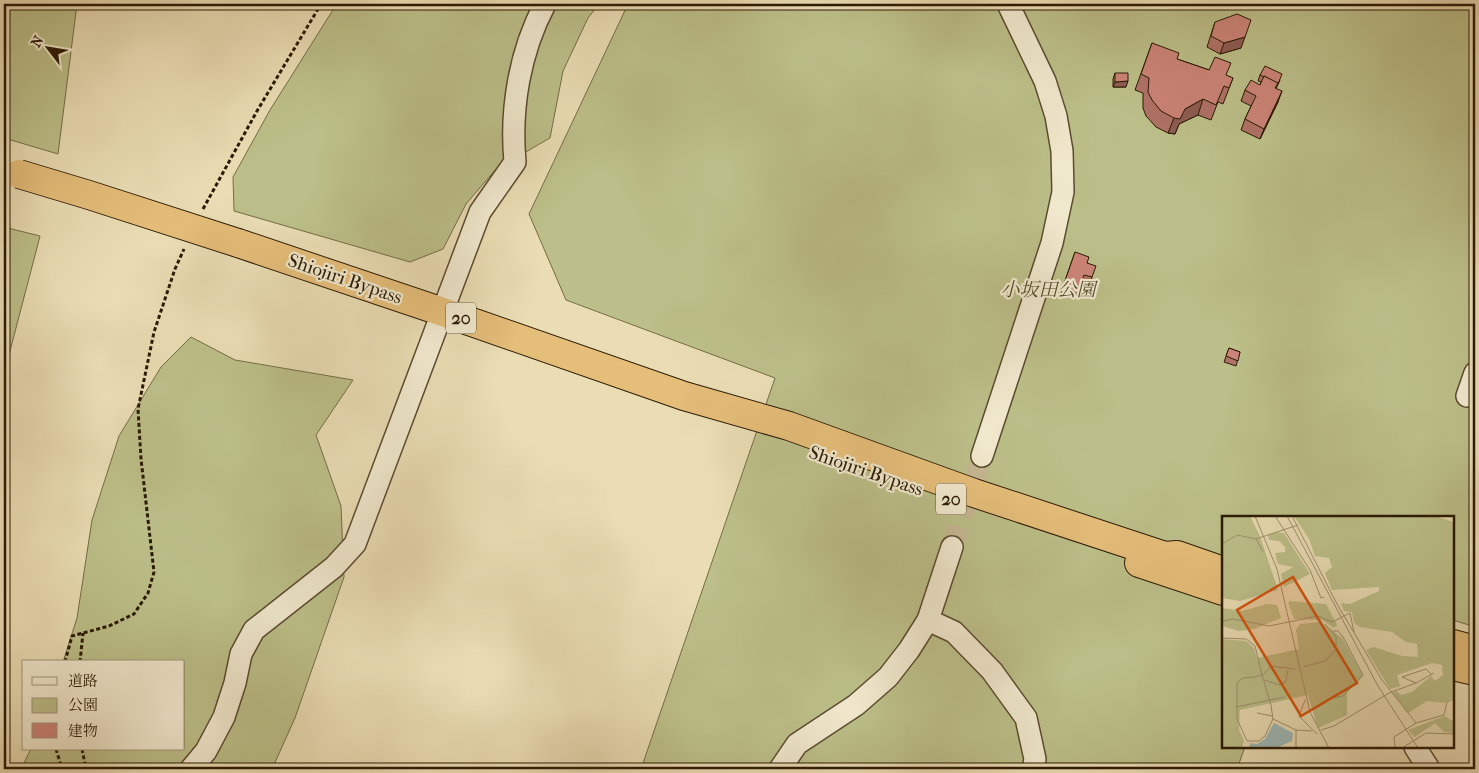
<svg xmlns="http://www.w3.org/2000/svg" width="1479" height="773" font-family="'IM FELL French Canon','Noto Serif JP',serif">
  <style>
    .green { fill: #bcbf89; stroke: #746c46 }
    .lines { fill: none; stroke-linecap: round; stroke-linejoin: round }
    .minor-tunnel { stroke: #c4b691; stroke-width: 21; stroke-dasharray: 21 11; stroke-linecap: butt }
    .minor-casing { stroke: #5b4b30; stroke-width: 24 }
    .highway-casing { stroke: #2b1a04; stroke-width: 30 }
    .path { stroke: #2b1a04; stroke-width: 3; stroke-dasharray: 4 2.5; stroke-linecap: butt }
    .minor { stroke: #f1e9ce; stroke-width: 21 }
    .highway { stroke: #e5be7a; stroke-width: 28 }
    .highway-bridge-casing { stroke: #2b1a04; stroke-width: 30; stroke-linecap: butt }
    .highway-bridge { stroke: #e5be7a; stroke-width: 28 }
    .wall { fill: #af7266; stroke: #2b1a04 }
    .shaded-wall { fill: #8e5c53; stroke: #2b1a04 }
    .building { fill: #cb8477; stroke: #2b1a04 }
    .labels { text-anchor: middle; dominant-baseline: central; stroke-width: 4.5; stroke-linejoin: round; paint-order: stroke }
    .shield { fill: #f1e9ce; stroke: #665841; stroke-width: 1 }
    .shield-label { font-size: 18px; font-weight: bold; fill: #2b1a04 }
    .street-label { font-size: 19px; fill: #2b1a04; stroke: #f1e9ce }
    .park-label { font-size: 19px; font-style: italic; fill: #564c2c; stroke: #f1e9ce }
    .inset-road { fill: none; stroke: #9e8f6e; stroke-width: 1 }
    .view { fill: #d5530b; fill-opacity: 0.15; stroke: #d5530b; stroke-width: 2.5 }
    .inset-edge { fill: none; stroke: #2b1a04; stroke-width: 2.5 }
  </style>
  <rect width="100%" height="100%" fill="#eaddb4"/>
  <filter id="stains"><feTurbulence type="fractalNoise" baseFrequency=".004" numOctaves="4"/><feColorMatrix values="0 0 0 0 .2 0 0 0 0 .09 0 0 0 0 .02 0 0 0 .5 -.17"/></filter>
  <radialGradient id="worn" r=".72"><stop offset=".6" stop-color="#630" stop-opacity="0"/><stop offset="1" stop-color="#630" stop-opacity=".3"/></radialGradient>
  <g class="green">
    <path d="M4,4H77L58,154L4,138Z"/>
    <path d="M338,4H599L588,18L563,71L550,138L496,169L466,204L443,249L410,262L234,211L233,177L270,110L331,13Z"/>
    <path d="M628,4H1475V627L1453,620V517H1223V747H1245L1237,769H641L775,378L566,300L529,214Z"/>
    <path d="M4,227L40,236L4,374Z"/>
    <path d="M191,337L235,360L353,380L316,435L341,506L344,577L295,718L272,769H21L31,749H184V662H63L77,618L92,520L119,436L161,367Z"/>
  </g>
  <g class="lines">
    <path class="minor-tunnel" d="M952,547L982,456"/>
    <g class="minor-casing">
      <g id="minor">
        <path d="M1467,396L1475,373"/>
        <path d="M982,456L1052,243L1063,192L1062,151L1056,116L1045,81L1008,4"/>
        <path d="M928,620L954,632L992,671L1026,718L1035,759L1033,769"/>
        <path d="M1415,747L1429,769"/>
        <path d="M191,769L206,751L224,717L235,683L241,654L254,630L334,567L355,544L480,212L515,162C510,108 520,51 545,4"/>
        <path d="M780,769L797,744L856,705L888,677L909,650L928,620L952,547"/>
      </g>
    </g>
    <g class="highway-casing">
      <g id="highway">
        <path d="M238,243L443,312L684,396L789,426L974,493L1165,556L1177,555L1223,571"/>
        <path d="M1139,563L1223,591"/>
        <path d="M1453,644L1475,650"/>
        <path d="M1453,666L1475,671"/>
      </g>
    </g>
    <g class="path">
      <path d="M203,209L257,111L321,4"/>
      <path d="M65,662L72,636L109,626L134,614L148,593L154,572L141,459L138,409L154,332L175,269L184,249"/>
      <path d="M80,662L83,633"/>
      <path d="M56,749L62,769"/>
      <path d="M82,749L86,769"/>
    </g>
    <use href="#minor" class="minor"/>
    <use href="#highway" class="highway"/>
    <g class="highway-bridge-casing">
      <path id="highway-bridge" d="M19,174L89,195L238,243"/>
    </g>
    <use href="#highway-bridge" class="highway-bridge"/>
  </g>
  <g class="wall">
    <path d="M1215,22L1241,48L1220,54L1207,47Z"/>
    <path d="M1152,43L1177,59L1233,78L1223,104L1218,102L1211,120L1198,115L1179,124L1175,134L1168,133L1156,127L1146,116L1143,108V93L1135,90Z"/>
    <path d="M1115,73L1126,87H1113V79Z"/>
    <path d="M1260,75L1280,80L1276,89L1278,102L1260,139L1241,130L1245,119L1251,106L1241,101L1245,90L1260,85L1261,82L1258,81Z"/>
    <path d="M1075,252L1087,263L1092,277L1089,288L1080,285L1076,297L1061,292Z"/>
    <path d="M1229,348L1240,352L1236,366L1224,362Z"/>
  </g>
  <g class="shaded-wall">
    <path d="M1245,37L1241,48L1220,54L1224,43Z"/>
    <path d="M1128,81L1126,87H1113L1115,82Z"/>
    <path d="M1282,91L1278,102L1260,139L1264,129Z"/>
    <path d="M1203,99L1198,115L1179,124L1175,134L1168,133L1174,118L1185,109Z"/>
  </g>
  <g class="building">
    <path d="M1237,14L1251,20L1245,37L1224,43L1211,36L1215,22Z"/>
    <path d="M1152,43L1179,53L1177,59L1209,70L1215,57L1231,63L1226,75L1233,78L1229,88L1224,86L1216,105L1203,99L1185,109L1180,119L1174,118L1161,111L1152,100L1148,92L1149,78L1141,74Z"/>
    <path d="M1265,66L1282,74L1278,84L1264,76V77L1260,75Z"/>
    <path d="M1115,73H1128V81L1115,82Z"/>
    <path d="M1264,76L1278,83L1275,88L1282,91L1264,129L1245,119L1256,96L1245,90L1251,80L1260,85Z"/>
    <path d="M1075,252L1089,257L1087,263L1096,266L1092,277L1084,275L1080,286L1065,281Z"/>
    <path d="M1229,348L1240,352L1238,361L1226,356Z"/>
  </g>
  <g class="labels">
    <g class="shield">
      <rect x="446" y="302.5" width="30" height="31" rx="4"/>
      <rect x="936" y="483.5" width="30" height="31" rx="4"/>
    </g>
    <g class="shield-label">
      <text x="461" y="318">20</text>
      <text x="951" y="499">20</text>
    </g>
    <g class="street-label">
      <text transform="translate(345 279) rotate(19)">Shiojiri Bypass</text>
      <text transform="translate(866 471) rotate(19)">Shiojiri Bypass</text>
    </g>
    <g class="park-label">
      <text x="1048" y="290">小坂田公園</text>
    </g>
  </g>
  <g transform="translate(1222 516)">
    <rect width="232" height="232" fill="#eaddb4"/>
    <path d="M0,0H28L38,20L56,74L18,85L0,82ZM72,0H213L232,6V181L222,187L205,185L186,197L171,177L174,175L179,179L190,176L209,160L213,165L221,159L220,149L210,147L175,159L178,170L168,173L144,134L151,131L180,140L196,141L195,128L184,126L170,116L138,111L132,107L130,96L122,95L119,87L128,88L157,75V71L110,74L103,57L110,51L107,42L93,40L87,23ZM53,16L62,17L88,58L62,71L59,58L71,51L56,48L53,37L63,36V31L57,25L47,24L46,19ZM68,85L104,88L115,109L112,112L100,104L72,103L66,87ZM45,88L55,89L59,102L32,113L17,115L0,110V92L20,95ZM99,106L120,122L141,160L125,176V199L96,212L86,179L18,194L17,214L22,225L20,232H0V123L24,125L32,132L35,142L77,133L74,114L78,108ZM223,200L232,206V217L222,216L213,207L193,221L186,214Z" fill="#bcbf89"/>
    <path d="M52,207L71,217L70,225L54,232H27L28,227L35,228L43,223Z" fill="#9db9b8"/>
    <path class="inset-road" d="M33,0L55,53L88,196L107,232M53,0L88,54L99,82L102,81M65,0L156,170L196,232M70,0L115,88L160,164L194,207M0,28L15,19L34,23M41,36L34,23L76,9M0,105L11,103L47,110L96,100L110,106L128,97L132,116M0,122L24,123L33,130L34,134L40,159L49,189L51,203L43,220L37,225H25L15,203V167L21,162L32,161L40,159L42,158L49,150L73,153M81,151L103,145L114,134V120L103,108M42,164L58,169L64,165L66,154M194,167L212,157M106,183L121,180L141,159L121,121L116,115H111M83,184L77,200L95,218M14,191L63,181M35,197L50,200M51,203L74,214L90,215M99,214L112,210L167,177L194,167L180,161L204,153L209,158M74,232V214M173,232L172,221L194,207L222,199L225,186L233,182M180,232L204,217L233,218"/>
    <path class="view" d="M71,61L135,167L79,200L15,94Z"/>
    <rect width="232" height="232" class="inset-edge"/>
  </g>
  <rect width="1479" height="773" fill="none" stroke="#eaddb4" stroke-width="20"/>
  <rect x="5" y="5" width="1469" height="763" fill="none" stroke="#2b1a04" stroke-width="2.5"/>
  <rect x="10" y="10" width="1459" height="753" fill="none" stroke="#2b1a04"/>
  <rect x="22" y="660" width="162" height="90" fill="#f1e9ce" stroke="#a2967d"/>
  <rect x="32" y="677" width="25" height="8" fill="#f1e9ce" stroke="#a2967d"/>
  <text x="68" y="686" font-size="15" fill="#2b1a04">道路</text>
  <rect x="32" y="698" width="25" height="15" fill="#bcbf89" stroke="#a2967d"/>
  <text x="68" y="710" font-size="15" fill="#2b1a04">公園</text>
  <rect x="32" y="723" width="25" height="15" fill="#cb8477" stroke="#a2967d"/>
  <text x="68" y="736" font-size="15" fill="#2b1a04">建物</text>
  <g transform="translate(48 48) rotate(301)" stroke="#f1e9ce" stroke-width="4" paint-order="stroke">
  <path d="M0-4L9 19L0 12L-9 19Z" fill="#2b1a04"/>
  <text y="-8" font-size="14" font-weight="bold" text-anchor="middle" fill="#2b1a04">N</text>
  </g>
  <rect width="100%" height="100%" filter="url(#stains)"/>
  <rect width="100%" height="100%" fill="url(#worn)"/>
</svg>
